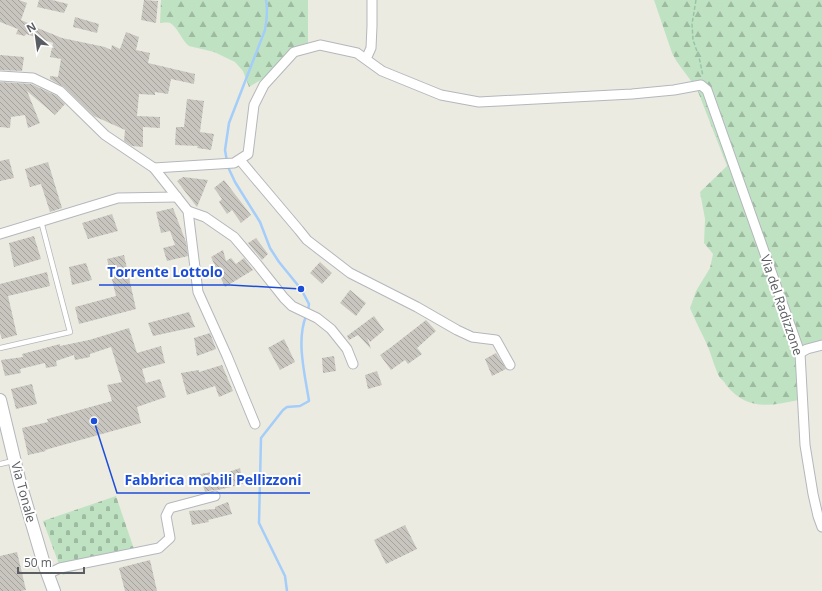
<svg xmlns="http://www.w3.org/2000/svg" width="822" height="591" font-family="'Open Sans',sans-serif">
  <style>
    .forest { fill: url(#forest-firs) }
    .cemetery { fill: url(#cemetery-stones) }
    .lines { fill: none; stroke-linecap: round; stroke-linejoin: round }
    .stream { stroke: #a4cdf9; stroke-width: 2.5 }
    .building { fill: url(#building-back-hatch) }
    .service-casing { stroke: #b4b7bc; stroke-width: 6 }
    .minor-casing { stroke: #b4b7bc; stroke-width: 11 }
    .tertiary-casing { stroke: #b4b7bc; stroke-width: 14 }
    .path { stroke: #99c3a9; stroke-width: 1.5; stroke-dasharray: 4 2; stroke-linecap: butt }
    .service { stroke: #fff; stroke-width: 4.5 }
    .minor { stroke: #fff; stroke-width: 9 }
    .tertiary { stroke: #fff; stroke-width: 12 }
    .labels { text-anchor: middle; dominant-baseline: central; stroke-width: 4; stroke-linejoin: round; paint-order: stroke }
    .street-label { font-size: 13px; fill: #5a5d62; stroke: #fff }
    .leader { fill: none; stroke: #1d4ed8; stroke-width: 1.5 }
    .callout-dot { fill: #1d4ed8; stroke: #fff; stroke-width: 1.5 }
    .callout-label { font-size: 14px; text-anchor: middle; font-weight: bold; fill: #1d4ed8; stroke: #fff; stroke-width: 4; stroke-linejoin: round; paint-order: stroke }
  </style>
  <defs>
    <pattern id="forest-firs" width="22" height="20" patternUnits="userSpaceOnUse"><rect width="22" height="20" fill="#bfe3c2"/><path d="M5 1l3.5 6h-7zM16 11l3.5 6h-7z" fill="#9ebba1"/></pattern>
    <pattern id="cemetery-stones" width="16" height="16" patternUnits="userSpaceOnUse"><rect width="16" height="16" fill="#bfe3c2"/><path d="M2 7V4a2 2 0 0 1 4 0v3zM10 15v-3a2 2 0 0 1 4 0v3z" fill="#9ebba1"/></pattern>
    <pattern id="building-back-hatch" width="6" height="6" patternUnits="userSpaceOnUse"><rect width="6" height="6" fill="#c8c5bf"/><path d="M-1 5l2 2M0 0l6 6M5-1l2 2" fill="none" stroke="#a5a39f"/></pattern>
  </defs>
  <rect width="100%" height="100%" fill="#ecebe2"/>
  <g class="forest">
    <path d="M161,0H308V45L276,71L249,87L243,71L235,62L214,52L189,46C182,41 177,26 170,23C167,22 162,23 160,23Z"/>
    <path d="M654,0H822V343L796,350L799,400C770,406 747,411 726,385C725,382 722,380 720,378C715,369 712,357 708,347C702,333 695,321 690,308L696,291L710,268L713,254L704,243L705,219L700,192L727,166L697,89L677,62L672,53Z"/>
  </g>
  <path class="cemetery" d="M116,496L134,549L63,575L43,521Z"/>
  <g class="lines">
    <g class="stream">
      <path d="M266,0C268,10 267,19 265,30L229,123L225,150L228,167L235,182L260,222L270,248L279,262L301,289L309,304L308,311"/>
      <path d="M287,591L285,576L259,523L261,438L283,410L287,407L300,406L309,401C305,375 296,341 306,316"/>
    </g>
  </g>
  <g class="building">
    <path d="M0,0H19L27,3L21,20L30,24V25L62,38L105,47L111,50L112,45L120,49L126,32L139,37L136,50L150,53L148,63L195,74L194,84L171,79L168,94L155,92V95L139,94L137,116L160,117V128L143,127V147L132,146L124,141L125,130L94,116L64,87L50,79V76L58,77L61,59L50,57L53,43L26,34L25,36L16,34L18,29L0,22Z"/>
    <path d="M39,0H52L68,4L64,13L37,7Z"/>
    <path d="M144,0L158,1L156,23L141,20Z"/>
    <path d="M75,17L99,24L97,33L73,27Z"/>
    <path d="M0,55L24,57L22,71L0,70Z"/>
    <path d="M0,82L31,84L57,96L65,104L55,115L27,91L40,123L28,128L25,115L11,117L10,128L0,127Z"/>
    <path d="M187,99L204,101L200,132L214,134L211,150L197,148L198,146L175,145L176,127H184Z"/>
    <path d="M9,159L14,178L0,181V161Z"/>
    <path d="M48,162L62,208L50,212L41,184L30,187L25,169Z"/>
    <path d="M183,177L208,180L197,207L177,181Z"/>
    <path d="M224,180L251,215L241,223L232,210L227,214L219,202L222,199L214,188Z"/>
    <path d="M173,208L186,242L188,256L167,261L163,248L175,245L170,231L161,233L156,212Z"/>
    <path d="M112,214L118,231L88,239L82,223Z"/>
    <path d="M34,236L41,259L14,267L9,243Z"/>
    <path d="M256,238L268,254L262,260L248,243Z"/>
    <path d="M223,250L226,261L231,258L236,264L244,258L253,270L225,287L211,257Z"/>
    <path d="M124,255L136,309L79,324L75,307L116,296L107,259Z"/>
    <path d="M320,262L332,273L322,284L310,273Z"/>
    <path d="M86,263L92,280L72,285L69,267Z"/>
    <path d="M47,272L50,286L8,296L17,335L2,339L0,333V284Z"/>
    <path d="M350,290L366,303L356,316L340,303Z"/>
    <path d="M189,312L195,327L153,336L148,323Z"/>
    <path d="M374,316L384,330L370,342L367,337L371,349L358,335L349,340L347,336Z"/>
    <path d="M426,320L436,331L417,348L422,354L408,364L405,360L391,370L380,355L390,348Z"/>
    <path d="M129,328L137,353L161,346L165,363L142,369L146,383L160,379L166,397L137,407L141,423L45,450L46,451L28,455L22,428L48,422L47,419L112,401L107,385L122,382L111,347L90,354V357L75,360L74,355L56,361L57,366L46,368L45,363L20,369L21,373L5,376L1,360L23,357L22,354L60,344V346L89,340Z"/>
    <path d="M210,333L216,349L197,356L194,338Z"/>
    <path d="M284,339L295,362L280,370L268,348Z"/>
    <path d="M496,353L506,369L492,376L485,359Z"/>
    <path d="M334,356L336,371L323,373L322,358Z"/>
    <path d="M222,365L233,391L219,397L215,386L187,395L181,373L199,370V372Z"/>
    <path d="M377,371L382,385L368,389L365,375Z"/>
    <path d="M32,384L37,404L16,409L11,389Z"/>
    <path d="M240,468L243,484L218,490H213L205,492L200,474L213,472L215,477Z"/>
    <path d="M228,502L232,514L208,520L209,522L192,525L189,511L215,509V507Z"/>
    <path d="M405,525L417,549L386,564L374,540Z"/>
    <path d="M17,552L26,590L21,591H0V556Z"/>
    <path d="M150,560L157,591H125L119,568Z"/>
  </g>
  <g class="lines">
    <g class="service-casing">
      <g id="service">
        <path d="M0,348L70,332L41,221"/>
        <path d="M0,464L13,461"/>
      </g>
    </g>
    <g class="minor-casing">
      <g id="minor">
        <path d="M366,59L371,48L372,26V0"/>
        <path d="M0,76L33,78L60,91L105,135L154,168L188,211L198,292L227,356L255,424"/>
        <path d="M240,160L255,178L299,230L307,240L350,273L417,307L457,330L472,337L496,340L510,365"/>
        <path d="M154,168L234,163L248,154L254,105L264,85L294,52L320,45L357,53L382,71L441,95L479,102L632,94L674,90L701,85L707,90L800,353L805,445L813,494L818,516L822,527"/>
        <path d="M188,211L205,217L234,237L257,264L284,298L292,306L317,318L331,329L347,349L353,364"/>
        <path d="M0,234L118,198L177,197"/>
        <path d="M800,353L807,349L822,345"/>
        <path d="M48,574L60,568L159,548L170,538L166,516L170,508L215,496"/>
      </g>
    </g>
    <g class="tertiary-casing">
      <path id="tertiary" d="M0,400L20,483L44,564L54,591"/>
    </g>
    <path class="path" d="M696,0L692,24L693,40L699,57L703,76"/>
    <use href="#service" class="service"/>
    <use href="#minor" class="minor"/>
    <use href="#tertiary" class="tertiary"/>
  </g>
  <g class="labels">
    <g class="street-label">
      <text transform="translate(782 305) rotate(71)">Via del Radizzone</text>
      <text transform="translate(24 492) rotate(75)">Via Tonale</text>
    </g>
  </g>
  <path class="leader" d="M301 289L230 285H99M94 421L117 493H310"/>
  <g class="callout-dot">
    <circle cx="301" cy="289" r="4"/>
    <circle cx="94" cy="421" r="4"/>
  </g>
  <g class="callout-label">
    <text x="165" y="277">Torrente Lottolo</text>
    <text x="213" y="485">Fabbrica mobili Pellizzoni</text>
  </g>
  <g transform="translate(36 36) rotate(331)" stroke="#ffffff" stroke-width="3" paint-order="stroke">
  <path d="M0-3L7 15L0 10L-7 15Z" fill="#5a5d62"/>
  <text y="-6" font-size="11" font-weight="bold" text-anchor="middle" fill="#5a5d62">N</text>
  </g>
  <path d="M18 567v6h66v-6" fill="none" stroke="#5a5d62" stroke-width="2"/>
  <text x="24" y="567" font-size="12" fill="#5a5d62" stroke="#ffffff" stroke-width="3" paint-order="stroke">50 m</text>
</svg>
